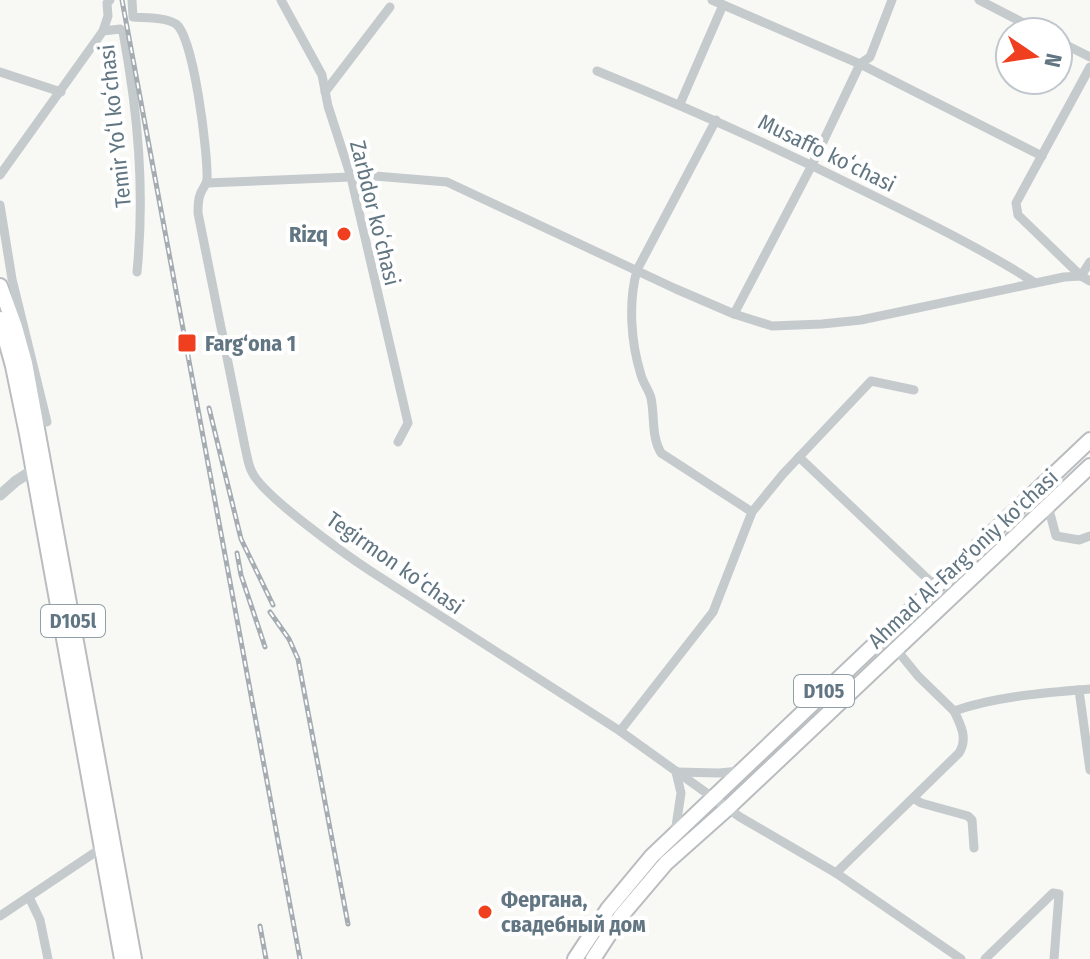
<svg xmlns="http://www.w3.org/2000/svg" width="1090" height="959" font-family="'Fira Sans Condensed',sans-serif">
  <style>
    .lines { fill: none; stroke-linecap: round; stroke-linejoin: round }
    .trunk-casing { stroke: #b9bdc0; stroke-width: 18 }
    .minor { stroke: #c5cacd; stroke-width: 9 }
    .tertiary { stroke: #c5cacd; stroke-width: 11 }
    .trunk { stroke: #fff; stroke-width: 14 }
    .rail-casing { stroke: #a5adb2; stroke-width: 5 }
    .rail { stroke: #fff; stroke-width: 2; stroke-dasharray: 6; stroke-linecap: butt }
    .poi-dot { fill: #ef3f1e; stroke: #fff; stroke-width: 3 }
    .labels { text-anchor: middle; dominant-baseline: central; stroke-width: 8; stroke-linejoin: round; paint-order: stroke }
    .shield { fill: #fff; stroke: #909fa8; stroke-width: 2 }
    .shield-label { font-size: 20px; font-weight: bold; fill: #617682 }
    .street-label { font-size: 22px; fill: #617682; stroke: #fff }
    .poi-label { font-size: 22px; font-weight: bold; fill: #617682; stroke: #fff; text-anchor: start }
  </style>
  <rect width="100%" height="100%" fill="#f8f8f5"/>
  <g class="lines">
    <g class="trunk-casing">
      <g id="trunk">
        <path d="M0,286L15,327L25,363L134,959"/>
        <path d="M0,319L13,366L27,434L122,959"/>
        <path d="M575,959L608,909L652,856L1090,440"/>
        <path d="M593,959L621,916L666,863L729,807L1090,466"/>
      </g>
    </g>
    <g class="minor">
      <path d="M132,0L133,17C146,18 165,17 176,24C194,37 208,154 207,179C207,185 202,188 200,195C198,200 198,207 198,213L245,447C247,455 248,465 252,472C263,496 346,555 372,572L620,731L740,817L836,873L961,959"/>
      <path d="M281,0L322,75L328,106L351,177L408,423L398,442"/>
      <path d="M712,0L860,64L1042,156"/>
      <path d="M979,0L1041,32"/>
      <path d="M103,31L108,16L107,3L110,0"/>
      <path d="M1058,41L1090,57"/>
      <path d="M1090,67L1016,203L1018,215L1081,276L1090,262"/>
      <path d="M597,71C691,109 782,150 872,195C927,222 982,249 1034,282"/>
      <path d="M0,72L61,92"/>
      <path d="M325,92L390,7"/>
      <path d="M680,104L723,5"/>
      <path d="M716,120L637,270C628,303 631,343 641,375C643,383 649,390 651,398C655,417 651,436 661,453L752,512"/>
      <path d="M0,175L103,31L120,29L123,32C138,113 145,190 137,272"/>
      <path d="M207,183L375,176L447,182L676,289L734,314L772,326L822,324L861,320L1064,277L1081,276L1090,281"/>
      <path d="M0,205L12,279L47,422"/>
      <path d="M734,314L812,165L860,64L870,57L892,0"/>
      <path d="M799,457L935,586"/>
      <path d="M1048,506L1056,536L1079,540L1090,536"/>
      <path d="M896,649L918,676L954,711C997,696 1045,693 1090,689"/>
      <path d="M1079,690L1090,770"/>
      <path d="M620,731L713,612L752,512L783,474L871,381L914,390"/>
      <path d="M913,798L921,803L968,816L972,820L974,848"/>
      <path d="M675,833L681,793L676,772L719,773L740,771"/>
      <path d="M836,873L959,753C968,739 961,725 954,711"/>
      <path d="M29,897L40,920L48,959"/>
      <path d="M0,916L103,847"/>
      <path d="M985,959L1053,893L1059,894L1054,959"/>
    </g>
    <path class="tertiary" d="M0,495L16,481L38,467"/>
    <use href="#trunk" class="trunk"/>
    <g class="rail-casing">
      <g id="rail">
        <path d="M122,0L300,959"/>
        <path d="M209,408L241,539L273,605"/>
        <path d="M237,553L241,575L265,647"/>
        <path d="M270,612L289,639L298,659L348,924"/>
        <path d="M260,926L266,959"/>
      </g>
    </g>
    <use href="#rail" class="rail"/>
  </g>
  <g class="poi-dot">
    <circle cx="344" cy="234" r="8"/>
    <rect x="177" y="333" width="20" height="20" rx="4"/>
    <circle cx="485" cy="912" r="8"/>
  </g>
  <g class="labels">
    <g class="shield">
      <rect x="41" y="605" width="64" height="32" rx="6"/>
      <rect x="794" y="675" width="60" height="32" rx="6"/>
    </g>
    <g class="shield-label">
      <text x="73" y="621">D105l</text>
      <text x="824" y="691">D105</text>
    </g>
    <g class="street-label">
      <text transform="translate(115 126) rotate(-96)">Temir Yoʻl koʻchasi</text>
      <text transform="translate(827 153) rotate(26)">Musaffo koʻchasi</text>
      <text transform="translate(375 213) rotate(76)">Zarbdor koʻchasi</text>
      <text transform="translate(963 559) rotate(-43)">Ahmad Al-Farg'oniy ko'chasi</text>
      <text transform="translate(395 563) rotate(35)">Tegirmon koʻchasi</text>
    </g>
    <g class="poi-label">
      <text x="328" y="234" text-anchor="end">Rizq</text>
      <text x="205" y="343">Farg‘ona 1</text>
      <text x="501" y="899">Фергана,<tspan x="501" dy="25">свадебный дом</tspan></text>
    </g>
  </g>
  <g transform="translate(1034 56) rotate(103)"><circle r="38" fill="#ffffff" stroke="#c0c8cd" stroke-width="2"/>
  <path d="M0-6L14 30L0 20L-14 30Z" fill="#ef3f1e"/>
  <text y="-12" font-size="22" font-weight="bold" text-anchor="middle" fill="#617682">N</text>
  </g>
</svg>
